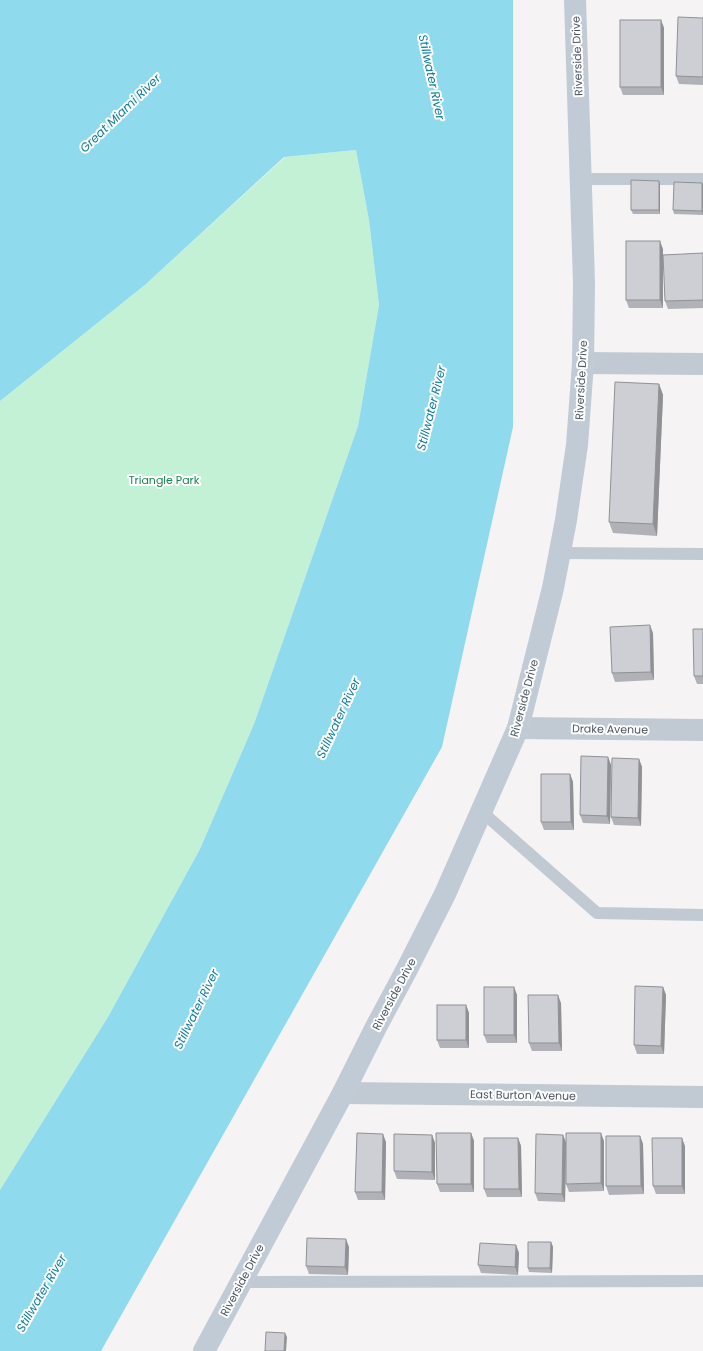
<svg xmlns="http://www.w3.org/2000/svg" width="703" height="1351" font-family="Poppins,sans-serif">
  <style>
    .green { fill: #c3f1d5 }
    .water { fill: #90daee }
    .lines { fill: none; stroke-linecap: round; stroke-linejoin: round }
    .service { stroke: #c1cad2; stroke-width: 12 }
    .minor { stroke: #c1cad2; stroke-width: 22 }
    .secondary { stroke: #c1cbd6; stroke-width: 22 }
    .wall { fill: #b0b2b7 }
    .shaded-wall { fill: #909195 }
    .building { fill: #cdcfd5; stroke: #909195 }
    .labels { text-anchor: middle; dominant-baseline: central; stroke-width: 4; stroke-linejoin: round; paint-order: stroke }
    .street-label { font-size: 11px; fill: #4a5661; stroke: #fff }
    .park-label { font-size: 11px; fill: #17864f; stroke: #fff }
    .water-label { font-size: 12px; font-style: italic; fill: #0c7c9b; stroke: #fff }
  </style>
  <rect width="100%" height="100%" fill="#f5f3f3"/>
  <path class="green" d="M356,150L369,220L379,305L358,426L254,724L200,849L108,1017L0,1190V401L146,284L285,157Z"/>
  <path class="water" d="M0,0H513V427L442,747L101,1351H0V1190L108,1017L200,849L254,724L358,426L379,305L369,220L356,150L284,157L146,284L0,401Z"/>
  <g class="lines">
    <g class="service">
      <path d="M581,179H703"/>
      <path d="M560,553L703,554"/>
      <path d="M481,811L597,913L703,915"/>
      <path d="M242,1282L703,1281"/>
    </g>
    <g class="minor">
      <path d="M583,363L703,364"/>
      <path d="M518,728L703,730"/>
      <path d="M343,1093L703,1097"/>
    </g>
    <path class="secondary" d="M204,1351L343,1093L376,1027L406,971L445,894L518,728L553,588L566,520L577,445L583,363L584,283L575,0"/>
  </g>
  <g class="wall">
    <path d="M703,18V85L679,84L676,76Z"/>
    <path d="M661,20L664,28V95H623L620,87Z"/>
    <path d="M659,181L660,185V214H633L631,210Z"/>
    <path d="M702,183L703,184V215L674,214L673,210Z"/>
    <path d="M663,249V308H629L626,300Z"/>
    <path d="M703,253V308L668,309L665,301Z"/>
    <path d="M659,384L663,395L657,536L613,533L609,522Z"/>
    <path d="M703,629V684H697L694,676Z"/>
    <path d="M653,633L654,680L615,682L612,673Z"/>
    <path d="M608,757L611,765L610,824L583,823L580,815Z"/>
    <path d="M639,759L642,767L641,826L614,825L611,817Z"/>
    <path d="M570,774L573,782L574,830H544L541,822Z"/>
    <path d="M514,987L517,995V1043H487L484,1035Z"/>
    <path d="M663,987L666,995L664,1054H637L634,1045Z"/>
    <path d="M561,1003L562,1051H532L529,1043Z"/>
    <path d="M466,1005L469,1013V1048H440L437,1040Z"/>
    <path d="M471,1133L474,1141V1192H440L437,1184Z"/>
    <path d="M432,1135L435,1143V1180L397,1179L394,1171Z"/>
    <path d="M563,1135L566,1142L604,1141V1191L569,1192L566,1184V1153L565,1202L538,1201L535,1193Z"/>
    <path d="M640,1136L643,1144L644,1194L609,1195L606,1186Z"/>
    <path d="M518,1138L521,1146L522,1197H487L484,1189Z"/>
    <path d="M386,1142L385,1200H358L355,1192Z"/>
    <path d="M685,1146V1194H656L653,1186Z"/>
    <path d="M551,1242L553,1247L552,1273L529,1272L528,1268Z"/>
    <path d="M516,1245L519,1253L518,1275L481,1273L478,1265Z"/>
    <path d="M349,1247L348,1275L309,1274L306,1266Z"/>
  </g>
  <g class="shaded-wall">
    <path d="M661,20L664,28V95L661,87Z"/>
    <path d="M659,181L660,185V214L659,210Z"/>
    <path d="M702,183L703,184V215L702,211Z"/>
    <path d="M660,241L663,249V308L660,300Z"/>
    <path d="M659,384L663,395L657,536L653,524Z"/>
    <path d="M650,625L653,633L654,680L651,672Z"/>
    <path d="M608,757L611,765L610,824L607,816Z"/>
    <path d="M639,759L642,767L641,826L638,818Z"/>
    <path d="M570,774L573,782L574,830L571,822Z"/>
    <path d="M514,987L517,995V1043L514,1035Z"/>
    <path d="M663,987L666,995L664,1054L661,1046Z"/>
    <path d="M558,995L561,1003L562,1051L559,1043Z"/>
    <path d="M466,1005L469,1013V1048L466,1040Z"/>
    <path d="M471,1133L474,1141V1192L471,1184Z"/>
    <path d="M601,1133L604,1141V1191L601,1183Z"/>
    <path d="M383,1134L386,1142L385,1200L382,1192Z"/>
    <path d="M432,1135L435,1143V1180L432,1172Z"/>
    <path d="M563,1135L566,1143L565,1202L562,1194Z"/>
    <path d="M640,1136L643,1144L644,1194L641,1186Z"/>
    <path d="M518,1138L521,1146L522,1197L519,1189Z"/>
    <path d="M682,1138L685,1146V1194L682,1186Z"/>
    <path d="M346,1239L349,1247L348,1275L345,1267Z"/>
    <path d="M551,1242L553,1247L552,1273L550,1268Z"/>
    <path d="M516,1245L519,1253L518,1275L515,1267Z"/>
    <path d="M285,1333L287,1337L286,1351H284Z"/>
  </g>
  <g class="building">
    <path d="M678,17L703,18V77L676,76Z"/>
    <rect x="620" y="20" width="41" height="67"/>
    <path d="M631,180L659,181V210H631Z"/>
    <path d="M674,182L702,183V211L673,210Z"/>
    <rect x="626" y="241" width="34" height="59"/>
    <path d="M703,253V300L665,301L663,255Z"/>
    <path d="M615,382L659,384L653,524L609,522Z"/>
    <path d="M650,625L651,672L612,673L610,627Z"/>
    <path d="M693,629H703V676H694Z"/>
    <path d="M581,756L608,757L607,816L580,815Z"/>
    <path d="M612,758L639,759L638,818L611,817Z"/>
    <path d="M541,774H570L571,822H541Z"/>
    <path d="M635,986L663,987L661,1046L634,1045Z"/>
    <rect x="484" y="987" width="30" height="48"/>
    <path d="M528,995H558L559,1043H529Z"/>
    <rect x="437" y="1005" width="29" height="35"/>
    <path d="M357,1133L383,1134L382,1192H355Z"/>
    <path d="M436,1133H471V1184H437Z"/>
    <path d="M566,1133H601V1183L566,1184Z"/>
    <path d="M394,1134L432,1135V1172L394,1171Z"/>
    <path d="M536,1134L563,1135L562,1194L535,1193Z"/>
    <path d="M606,1136H640L641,1186H606Z"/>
    <path d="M484,1138H518L519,1189H484Z"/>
    <path d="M652,1138H682V1186H653Z"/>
    <path d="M307,1238L346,1239L345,1267L306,1266Z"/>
    <path d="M528,1242H551L550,1268H528Z"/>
    <path d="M480,1243L516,1245L515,1267L478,1265Z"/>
    <path d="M266,1332L285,1333L284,1351H265Z"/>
  </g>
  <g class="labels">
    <g class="street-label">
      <text transform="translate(577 56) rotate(-92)">Riverside Drive</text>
      <text transform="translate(581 380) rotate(-87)">Riverside Drive</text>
      <text transform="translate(524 698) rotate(-75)">Riverside Drive</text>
      <text transform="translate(610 729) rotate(1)">Drake Avenue</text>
      <text transform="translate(394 994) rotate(-62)">Riverside Drive</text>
      <text transform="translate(523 1095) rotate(1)">East Burton Avenue</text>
      <text transform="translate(242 1280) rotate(-62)">Riverside Drive</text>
    </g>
    <g class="park-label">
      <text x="164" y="480">Triangle Park</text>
    </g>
    <g class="water-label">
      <text transform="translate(432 77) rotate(78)">Stillwater River</text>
      <text transform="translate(120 113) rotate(-44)">Great Miami River</text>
      <text transform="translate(431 408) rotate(-76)">Stillwater River</text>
      <text transform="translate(338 718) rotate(-65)">Stillwater River</text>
      <text transform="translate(196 1009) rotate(-64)">Stillwater River</text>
      <text transform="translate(41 1293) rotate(-60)">Stillwater River</text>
    </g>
  </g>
</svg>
